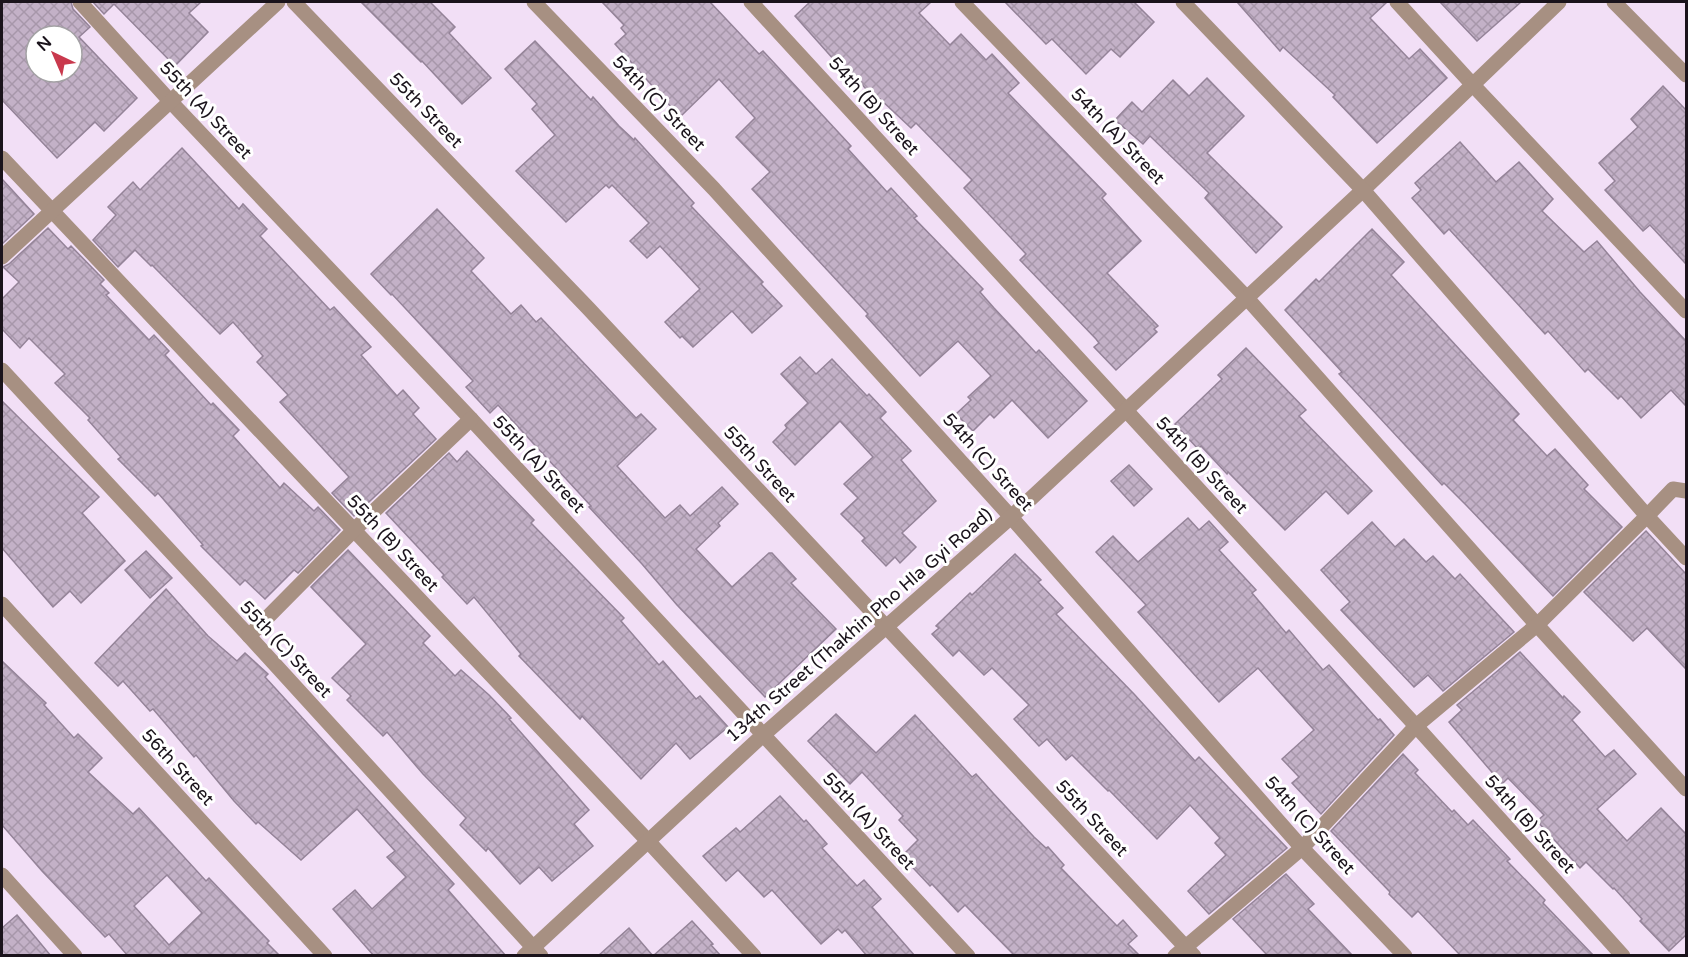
<svg xmlns="http://www.w3.org/2000/svg" width="1688" height="957" font-family="'Varela Round',sans-serif">
  <style>
    .building { fill: url(#building-cross-hatch); stroke: #948398; stroke-width: 1.5; fill-rule: evenodd }
    .lines { fill: none; stroke-linecap: round; stroke-linejoin: round }
    .street { stroke: #a79082; stroke-width: 15 }
    .labels { text-anchor: middle; dominant-baseline: central; stroke-width: 6; stroke-linejoin: round; paint-order: stroke }
    .street-label { font-size: 18px; fill: #1a131b; stroke: #fff }
  </style>
  <defs>
    <pattern id="building-cross-hatch" width="8" height="8" patternUnits="userSpaceOnUse" patternTransform="scale(1.5)"><rect width="8" height="8" fill="#c3b1c7"/><path d="M0 0l8 8M0 8l8-8" fill="none" stroke="#a797aa"/></pattern>
  </defs>
  <rect width="100%" height="100%" fill="#f2dff6"/>
  <g class="building">
    <path d="M2,2H71L73,9L90,27L79,37L137,98L104,131L95,122L57,158L2,100ZM36,36H72V72H36Z"/>
    <path d="M93,2H201L189,13L208,32L175,66L114,4L104,14Z"/>
    <path d="M361,2H430L455,27L449,33L491,78L462,104L422,61L421,62Z"/>
    <path d="M602,2H710L759,54L763,51L851,146L848,149L887,192L891,188L917,216L914,218L983,289L980,292L994,308L1036,353L1039,350L1087,401L1048,438L1012,400L994,418L990,414L973,431L956,414L971,400L968,397L991,376L958,341L920,376L866,316L868,314L752,189L770,172L736,137L755,118L719,79L680,117L615,44L626,34L621,28L624,25Z"/>
    <path d="M810,2H931L919,13L950,45L961,34L986,60L992,54L1019,83L1008,93L1106,194L1102,198L1141,241L1107,273L1158,326L1154,329L1157,332L1116,370L1094,347L1099,343L1096,339L1020,260L1026,254L964,188L972,180L916,123L911,128L880,99L877,101L846,67L843,70L795,16Z"/>
    <path d="M1005,2H1134L1154,22L1120,57L1111,49L1086,74L1052,39L1046,44Z"/>
    <path d="M1237,2H1387L1370,18L1409,59L1420,49L1447,78L1377,143L1333,97L1335,95L1283,47L1280,51Z"/>
    <path d="M1440,2H1521L1477,41Z"/>
    <path d="M535,41L591,100L593,97L619,126L634,140L635,138L694,203L691,206L763,282L761,284L782,306L752,333L732,311L693,347L682,336L680,338L665,322L700,289L660,246L647,258L630,241L649,223L612,185L609,188L606,185L566,222L516,171L555,135L532,109L537,104L505,69Z"/>
    <path d="M1207,78L1244,116L1207,153L1282,227L1256,253L1205,198L1209,193L1150,136L1143,144L1115,120L1132,102L1142,112L1173,80L1189,96Z"/>
    <path d="M1663,86L1686,110V264L1650,225L1643,231L1605,190L1615,181L1599,163L1638,127L1631,119Z"/>
    <path d="M1460,142L1496,182L1519,162L1553,199L1542,211L1584,252L1597,241L1640,292L1686,341V406L1671,390L1641,418L1621,396L1618,399L1588,369L1585,372L1548,331L1545,334L1449,229L1444,234L1412,198L1421,190L1415,183Z"/>
    <path d="M182,148L239,209L243,204L267,229L260,236L330,310L334,307L371,347L361,355L397,396L403,390L419,408L413,414L436,439L354,516L332,493L349,477L280,402L288,395L257,362L263,356L233,322L220,334L152,265L151,266L135,250L118,267L93,240L116,215L108,207L133,182L140,190Z"/>
    <path d="M2,179L34,214L2,244Z"/>
    <path d="M437,209L484,258L471,271L511,314L521,305L536,322L541,318L636,418L641,414L656,429L617,466L665,518L680,505L690,516L722,487L738,504L718,523L720,526L696,549L732,587L769,553H772L796,579L791,583L836,629L765,697L677,605L642,564L589,507L591,506L498,405L490,413L466,387L473,381L392,294L391,295L371,274Z"/>
    <path d="M48,228L68,249L71,246L104,280L100,284L109,293L106,295L149,340L154,335L169,351L165,355L211,405L213,403L239,430L233,436L280,488L284,483L314,511L318,507L340,530L298,573L294,570L265,599L245,580L240,585L201,546L203,545L158,493L155,496L118,459L121,457L88,420L90,418L55,383L65,374L29,338L20,348L2,329V299L19,282L3,267L9,264Z"/>
    <path d="M1372,229L1404,262L1391,275L1519,414L1513,420L1547,456L1555,449L1588,485L1584,489L1622,527L1553,596L1467,506L1444,483L1442,485L1339,374L1342,372L1285,310L1316,279L1319,282Z"/>
    <path d="M1246,348L1306,410L1299,416L1372,491L1348,514L1326,491L1285,530L1228,472L1227,474L1201,446L1198,449L1175,424L1222,379L1218,375Z"/>
    <path d="M800,357L816,374L832,359L867,396L869,394L886,412L880,418L911,451L901,460L936,501L902,533L916,547L900,563L895,557L886,566L862,541L865,538L841,514L858,498L844,484L873,457L840,421L795,465L773,442L787,428L785,425L808,403L781,374Z"/>
    <path d="M2,401L99,497L82,513L125,561L81,603L70,591L53,607L2,548Z"/>
    <path d="M467,451L534,520L531,523L624,618L621,621L659,665L663,661L696,699L700,696L728,727L690,759L676,743L641,779L582,716L580,719L519,656L521,654L474,597L467,604L442,577L444,575L386,513L449,453L457,462Z"/>
    <path d="M1129,465L1152,489L1134,506L1111,481Z"/>
    <path d="M1188,518L1199,530L1209,521L1228,542L1219,550L1256,590L1252,593L1286,633L1289,630L1323,670L1329,665L1378,720L1380,719L1394,735L1321,814L1292,783L1299,777L1282,759L1314,730L1258,668L1219,702L1138,612L1146,605L1096,552L1113,536L1138,562Z"/>
    <path d="M1372,522L1395,547L1404,539L1426,562L1433,556L1455,579L1460,574L1514,632L1443,691L1428,675L1414,687L1341,610L1350,602L1321,570Z"/>
    <path d="M1646,531L1686,574V669L1647,628L1633,641L1584,592Z"/>
    <path d="M348,550L430,636L423,643L455,676L461,670L489,695L511,718L509,719L589,810L574,824L593,846L552,881L539,867L520,884L488,848L486,851L460,825L466,818L423,774L387,732L383,736L347,700L351,696L332,678L366,644L311,587Z"/>
    <path d="M146,551L172,578L150,598L125,570Z"/>
    <path d="M1015,554L1041,580L1038,582L1063,608L1056,614L1134,694L1195,761L1199,757L1287,848L1209,914L1188,891L1226,855L1215,843L1220,838L1190,805L1157,839L1109,790L1108,791L1072,755L1066,760L1047,739L1039,746L1014,719L1029,705L992,668L984,675L959,650L953,656L932,634L939,628L936,626L970,593L972,595Z"/>
    <path d="M166,589L208,636L237,661L245,653L268,674L265,677L454,884L448,890L506,956H374L333,909L355,890L372,909L406,877L387,857L395,851L357,809L301,860L258,822L256,824L234,801L196,755L194,757L153,709L150,711L123,681L118,686L95,663Z"/>
    <path d="M1520,652L1563,698L1564,696L1580,712L1572,720L1605,757L1614,750L1636,774L1597,809L1627,841L1661,808L1686,834V935L1669,951L1640,921L1642,919L1614,888L1613,889L1586,862L1580,868L1537,821L1544,815L1508,778L1502,784L1449,722L1462,710L1457,705Z"/>
    <path d="M2,661L46,703L44,705L74,738L78,734L102,758L88,772L133,814L139,808L206,881L209,878L269,941L267,943L280,956H128L109,934L105,937L42,871L2,825ZM167,875L202,913L169,945L134,906Z"/>
    <path d="M836,714L876,753L915,715L972,777L976,774L993,793L1034,837L1046,848L1048,847L1064,865L1061,868L1117,926L1123,920L1137,936L1128,944L1140,956H1015L965,905L958,912L932,884L930,886L902,856L918,840L899,820L903,816L862,772L850,784L808,741Z"/>
    <path d="M1403,754L1418,770L1415,773L1452,812L1454,810L1468,825L1473,820L1510,859L1507,861L1545,900L1543,903L1594,956H1461L1418,911L1412,917L1389,894L1390,892L1331,831Z"/>
    <path d="M780,796L804,822L806,820L827,844L822,848L857,886L864,880L881,899L872,907L915,956H867L845,930L842,933L838,929L821,944L772,890L764,897L738,870L726,881L703,856L736,828L740,832Z"/>
    <path d="M1286,874L1314,904L1308,909L1353,956H1268L1233,919Z"/>
    <path d="M17,915L51,956H2V928Z"/>
    <path d="M692,921L713,944L711,945L721,956H653Z"/>
    <path d="M629,928L653,956H598Z"/>
  </g>
  <g class="lines">
    <g class="street">
      <path d="M80,2L170,101L471,419L968,956"/>
      <path d="M294,2L588,308L1194,956"/>
      <path d="M534,2L714,189L1011,517L1302,848L1405,956"/>
      <path d="M751,2L1416,726L1623,956"/>
      <path d="M962,2L1246,297L1537,625L1686,789"/>
      <path d="M1397,2L1472,84L1686,311"/>
      <path d="M1614,2L1686,75"/>
      <path d="M2,158L648,841L754,956"/>
      <path d="M2,257L278,2"/>
      <path d="M2,370L249,636L541,956"/>
      <path d="M1686,491L1673,489L1647,516L1686,558"/>
      <path d="M2,604L325,956"/>
      <path d="M249,636L354,530L471,419"/>
      <path d="M2,875L75,956"/>
      <path d="M524,956L763,735L1011,517L1363,190L1559,2"/>
      <path d="M1175,956L1302,848L1416,726L1537,625L1647,516L1363,190L1183,2"/>
    </g>
  </g>
  <g class="labels">
    <g class="street-label">
      <text transform="translate(659 103) rotate(46)">54th (C) Street</text>
      <text transform="translate(874 106) rotate(48)">54th (B) Street</text>
      <text transform="translate(206 110) rotate(47)">55th (A) Street</text>
      <text transform="translate(426 110) rotate(46)">55th Street</text>
      <text transform="translate(1118 136) rotate(46)">54th (A) Street</text>
      <text transform="translate(988 462) rotate(48)">54th (C) Street</text>
      <text transform="translate(539 464) rotate(47)">55th (A) Street</text>
      <text transform="translate(760 464) rotate(47)">55th Street</text>
      <text transform="translate(1202 465) rotate(47)">54th (B) Street</text>
      <text transform="translate(393 543) rotate(47)">55th (B) Street</text>
      <text transform="translate(859 625) rotate(-41)">134th Street (Thakhin Pho Hla Gyi Road)</text>
      <text transform="translate(286 649) rotate(47)">55th (C) Street</text>
      <text transform="translate(178 767) rotate(47)">56th Street</text>
      <text transform="translate(1092 818) rotate(47)">55th Street</text>
      <text transform="translate(869 821) rotate(47)">55th (A) Street</text>
      <text transform="translate(1530 824) rotate(48)">54th (B) Street</text>
      <text transform="translate(1310 825) rotate(48)">54th (C) Street</text>
    </g>
  </g>
  <rect width="1688" height="957" fill="none" stroke="#1a131b" stroke-width="6"/>
  <g transform="translate(54 54) rotate(316)"><circle r="28" fill="#ffffff" stroke="#a3a1a4" stroke-width="1.5"/>
  <path d="M0-4.5L10 22L0 15L-10 22Z" fill="#c9394d"/>
  <text y="-9" font-size="16" font-weight="bold" text-anchor="middle" fill="#1a131b">N</text>
  </g>
</svg>
